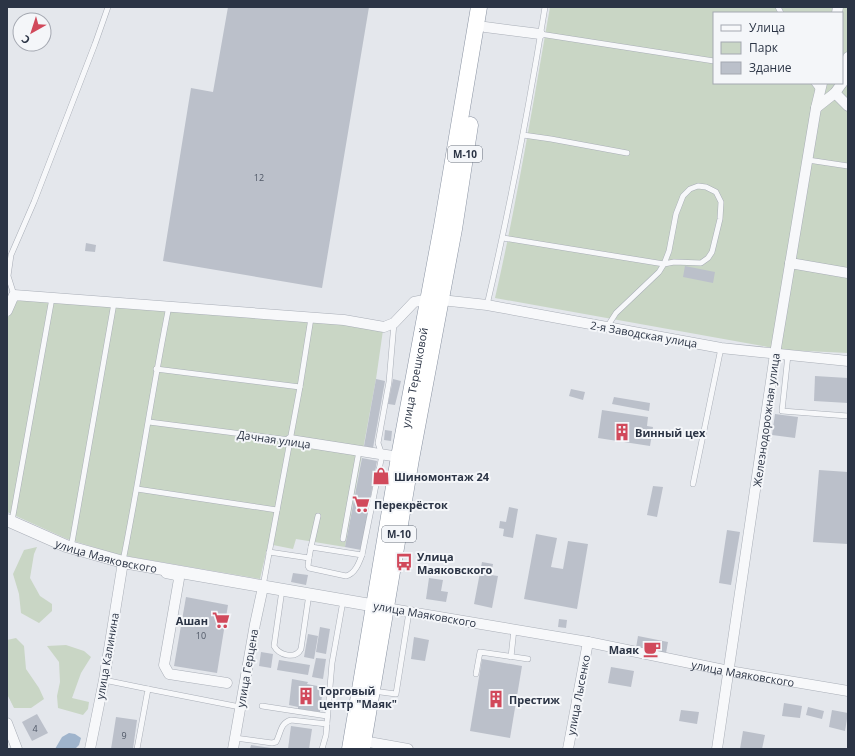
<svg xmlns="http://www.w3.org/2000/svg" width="855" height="756" font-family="'Open Sans',sans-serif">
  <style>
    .green { fill: #c9d6c5; fill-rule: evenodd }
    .water { fill: #9fb4cc }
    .building { fill: #bbc0ca }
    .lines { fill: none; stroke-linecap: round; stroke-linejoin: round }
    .service-casing { stroke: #a9aeb7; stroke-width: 6 }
    .minor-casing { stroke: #a9aeb7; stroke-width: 11 }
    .tertiary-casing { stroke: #a9aeb7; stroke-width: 13 }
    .trunk-casing { stroke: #8b94a3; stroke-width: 17 }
    .service { stroke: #f7f8fa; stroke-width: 5 }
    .minor { stroke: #f7f8fa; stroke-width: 10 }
    .tertiary { stroke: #f7f8fa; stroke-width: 12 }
    .trunk { stroke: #fff; stroke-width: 16 }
    .labels { text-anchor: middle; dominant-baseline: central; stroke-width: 4; stroke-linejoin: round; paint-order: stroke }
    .number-label { font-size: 9px; fill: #4f5766 }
    .shield { fill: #f4f6f9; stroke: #676e7b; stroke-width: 1 }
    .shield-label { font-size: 10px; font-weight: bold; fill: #2b3445 }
    .street-label { font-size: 11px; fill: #2b3445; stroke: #f4f6f9 }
    .poi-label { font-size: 11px; font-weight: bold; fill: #2b3445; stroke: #f4f6f9; text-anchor: start }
  </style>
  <rect width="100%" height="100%" fill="#e4e7ec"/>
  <g class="green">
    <path d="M550,7H848V353L785,350L495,298C517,202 533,104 550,7ZM714,13H842V83H714Z"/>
    <path d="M15,299L329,322L383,330L376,379L345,547L296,539L293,549L268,544L260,579L120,555L67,539L7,512V320Z"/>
    <path d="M37,547L34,554L30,578L40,596L52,604V611L39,623L21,613L19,594L13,574L24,550Z"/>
    <path d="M16,638L24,646L26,669L39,688L44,699L31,708H14L7,694V640Z"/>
    <path d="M66,645L84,651L91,657L81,673L72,698L89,702L88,709L83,715L58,708L57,696L60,682L59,662L47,646Z"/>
  </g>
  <path class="water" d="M69,733L75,734L81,738L79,745L75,749H55L62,737Z"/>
  <g class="building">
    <path d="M228,7H369L322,288L163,261L191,88L213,92Z"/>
    <path d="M86,243L96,245L95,252L85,251Z"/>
    <path d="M685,266L715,272L713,283L683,277Z"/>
    <path d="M815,376L848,378V403L814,401Z"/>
    <path d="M376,379L385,381L373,448L364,446Z"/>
    <path d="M393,379L401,381L395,405L388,404Z"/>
    <path d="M571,389L585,392L583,400L569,396Z"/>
    <path d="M614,397L650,403L649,411L612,404Z"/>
    <path d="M602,410L648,417L647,426L653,427L650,446L598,438Z"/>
    <path d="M775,414L798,417L795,438L772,435Z"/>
    <path d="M385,430L392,431L391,441L384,440Z"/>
    <path d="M362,458L377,461L361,550L345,547Z"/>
    <path d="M819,470L848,472V544L813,542Z"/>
    <path d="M653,486L663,487L657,517L647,515Z"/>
    <path d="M509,507L518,509L513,538L503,536L504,529L499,528L500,521L506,522Z"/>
    <path d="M727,530L740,532L731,585L719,583Z"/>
    <path d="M536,534L557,538L551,567L563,569L568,541L588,544L577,609L524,599Z"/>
    <path d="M482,562L493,564L491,575L498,576L492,608L474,604Z"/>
    <path d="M293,573L308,575L306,585L291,582Z"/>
    <path d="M429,578L443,580L441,591L448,592L446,602L426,599Z"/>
    <path d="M186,597L228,605L217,673L174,666Z"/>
    <path d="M559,619L567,620L566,628L558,627Z"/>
    <path d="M320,627L330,629L326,654L316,652Z"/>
    <path d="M308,634L318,636L314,659L304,657Z"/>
    <path d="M638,636L668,642L666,653L636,648Z"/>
    <path d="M414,637L429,640L425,661L411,659Z"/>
    <path d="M261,652L273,654L271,668L259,666Z"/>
    <path d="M316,658L326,659L323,679L312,677Z"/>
    <path d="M482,659L522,666L510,738L470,731Z"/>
    <path d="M279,660L310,665L308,675L277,670Z"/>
    <path d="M611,667L634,671L631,687L608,683Z"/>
    <path d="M292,679L308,682L307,684L323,687L320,712L298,709V707L289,705Z"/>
    <path d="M784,703L802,706L800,718L782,716Z"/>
    <path d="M808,707L824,711L822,719L806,715Z"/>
    <path d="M681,710L699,712L697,724L679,721Z"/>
    <path d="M832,710L848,713L845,731L829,727Z"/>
    <path d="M37,714L48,733L32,741L22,722Z"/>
    <path d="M116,717L137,720L133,749H111Z"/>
    <path d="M291,726L312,729L309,749H288Z"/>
    <path d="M743,731L765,735L762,749H740Z"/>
    <path d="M251,745L271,748L270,749H250Z"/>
  </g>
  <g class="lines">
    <g class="service-casing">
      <g id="service">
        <path d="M778,7L781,13"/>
        <path d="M540,34L714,61"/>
        <path d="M814,83L820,91"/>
        <path d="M523,135L551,139L627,153"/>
        <path d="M808,160L848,166"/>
        <path d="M503,238L664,264L674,262L701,263L708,258L712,252L720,219L721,202L716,192L706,187L698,186L690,189L683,196L676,214L669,251L664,264L659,272L616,313L607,327"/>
        <path d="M14,295L8,276L11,255L34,202L95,44L108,7"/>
        <path d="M487,305C510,207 529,107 545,7"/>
        <path d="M788,355L782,411L848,416"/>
        <path d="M156,369L300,387"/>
        <path d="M149,422L290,440"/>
        <path d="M693,484L721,348"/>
        <path d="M137,489L277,510"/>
        <path d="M318,516L311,547L362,555L382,455L378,443L389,382L394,323"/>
        <path d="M12,521L52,298"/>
        <path d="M343,539L359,451"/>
        <path d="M71,548L114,303"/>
        <path d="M269,552L309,558L311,547"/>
        <path d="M309,558L308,566L309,568L346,576C355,574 359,563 362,555"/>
        <path d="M123,561C140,476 152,391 169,306"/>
        <path d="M263,586L300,387L311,318"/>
        <path d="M282,590L274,646C279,655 295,660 301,649L309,594"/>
        <path d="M511,657L514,629"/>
        <path d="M476,674L480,652L528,659"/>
        <path d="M104,680L148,689L137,749"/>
        <path d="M148,689L240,707"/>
        <path d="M373,691L396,694L409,612"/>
        <path d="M262,706L327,716"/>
        <path d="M235,738L272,743L276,742C281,733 280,723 291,720L327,724"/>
        <path d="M322,749L326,735L332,663L343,601"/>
      </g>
    </g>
    <g class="minor-casing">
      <g id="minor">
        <path d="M837,13L838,7"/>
        <path d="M485,27L540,34"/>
        <path d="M842,83L844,80L848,57"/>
        <path d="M835,93L848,106"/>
        <path d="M816,108L835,93L842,83"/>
        <path d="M790,263L848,273"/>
        <path d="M7,311L14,295L344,320L384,327L394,323L414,302L424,300H441L487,305L721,348L848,361"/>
        <path d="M290,440L399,457"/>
        <path d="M166,573L176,575L179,579L164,665L169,674L227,683"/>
        <path id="s1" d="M386,608L588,642L729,671L848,691"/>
        <path d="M7,723L17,749"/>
        <path d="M363,741L408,749"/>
        <path d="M90,749L104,680L123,562"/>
        <path d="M233,749L255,624L263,587"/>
        <path d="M568,749L588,642"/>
        <path d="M717,749L775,354L816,108L822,83"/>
      </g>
    </g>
    <g class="tertiary-casing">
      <g id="tertiary">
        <path id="s2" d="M7,520L66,546L123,562L382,607"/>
      </g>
    </g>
    <g class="trunk-casing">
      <g id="trunk">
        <path id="s3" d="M350,749L399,457L442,226L479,7"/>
        <path d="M362,749L411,459L454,229L470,125"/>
      </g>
    </g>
    <use href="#service" class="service"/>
    <use href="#minor" class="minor"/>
    <use href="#tertiary" class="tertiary"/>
    <use href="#trunk" class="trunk"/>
  </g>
  <defs>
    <g id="building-bare" transform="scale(1.38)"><path d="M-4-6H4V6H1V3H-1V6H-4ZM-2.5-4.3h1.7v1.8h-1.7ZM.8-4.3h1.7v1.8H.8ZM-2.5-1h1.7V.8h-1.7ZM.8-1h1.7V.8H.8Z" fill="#d1495b" stroke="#f4f6f9" stroke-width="2.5" paint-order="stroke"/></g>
    <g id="shop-bare" transform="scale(1.38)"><path d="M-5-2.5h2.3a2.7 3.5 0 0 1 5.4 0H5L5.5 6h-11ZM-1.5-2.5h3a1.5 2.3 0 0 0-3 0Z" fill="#d1495b" stroke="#f4f6f9" stroke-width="2.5" paint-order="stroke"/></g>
    <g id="supermarket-bare" transform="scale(1.38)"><path d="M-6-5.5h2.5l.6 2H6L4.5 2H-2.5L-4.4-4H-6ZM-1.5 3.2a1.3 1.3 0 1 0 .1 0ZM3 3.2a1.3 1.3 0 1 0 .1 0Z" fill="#d1495b" stroke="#f4f6f9" stroke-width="2.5" paint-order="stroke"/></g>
    <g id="bus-bare" transform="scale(1.38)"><path d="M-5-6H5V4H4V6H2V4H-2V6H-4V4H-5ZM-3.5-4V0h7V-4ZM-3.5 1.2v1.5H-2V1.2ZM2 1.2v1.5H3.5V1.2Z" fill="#d1495b" stroke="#f4f6f9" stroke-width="2.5" paint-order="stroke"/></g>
    <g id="cafe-bare" transform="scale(1.38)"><path d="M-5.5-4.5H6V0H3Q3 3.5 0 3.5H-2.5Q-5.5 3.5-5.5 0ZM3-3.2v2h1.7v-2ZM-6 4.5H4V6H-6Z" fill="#d1495b" stroke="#f4f6f9" stroke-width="2.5" paint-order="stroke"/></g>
  </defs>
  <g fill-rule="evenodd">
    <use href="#building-bare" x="622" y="432"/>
    <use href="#shop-bare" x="381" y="476"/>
    <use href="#supermarket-bare" x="361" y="504"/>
    <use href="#bus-bare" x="404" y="562"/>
    <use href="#supermarket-bare" x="221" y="620"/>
    <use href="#cafe-bare" x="652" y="649"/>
    <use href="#building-bare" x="306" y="696"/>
    <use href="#building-bare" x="496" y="699"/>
  </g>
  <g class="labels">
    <g class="number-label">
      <text x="259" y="177">12</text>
      <text x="201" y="635">10</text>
      <text x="35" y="728">4</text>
      <text x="124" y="735">9</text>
    </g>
    <g class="shield">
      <rect x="448" y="146" width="34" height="16" rx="3"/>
      <rect x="382" y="526" width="34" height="16" rx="3"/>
    </g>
    <g class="shield-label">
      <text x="465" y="154">М-10</text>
      <text x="399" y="534">М-10</text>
    </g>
    <g class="street-label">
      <text transform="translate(644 334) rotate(10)">2-я Заводская улица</text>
      <text stroke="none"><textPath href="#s3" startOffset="377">улица Терешковой</textPath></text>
      <text transform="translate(766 420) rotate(-82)">Железнодорожная улица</text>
      <text transform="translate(274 439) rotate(8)">Дачная улица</text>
      <text stroke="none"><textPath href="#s2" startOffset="106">улица Маяковского</textPath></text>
      <text transform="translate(425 614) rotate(10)">улица Маяковского</text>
      <text transform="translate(107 656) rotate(-80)">улица Калинина</text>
      <text transform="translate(247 668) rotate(-80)">улица Герцена</text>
      <text stroke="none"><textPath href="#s1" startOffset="363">улица Маяковского</textPath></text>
      <text transform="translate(578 695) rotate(-79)">улица Лысенко</text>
    </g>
    <g class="poi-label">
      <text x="635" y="432">Винный цех</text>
      <text x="394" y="476">Шиномонтаж 24</text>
      <text x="374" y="504">Перекрёсток</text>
      <text x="417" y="556">Улица<tspan x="417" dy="13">Маяковского</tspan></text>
      <text x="208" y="620" text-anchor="end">Ашан</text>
      <text x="639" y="649" text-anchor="end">Маяк</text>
      <text x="319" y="690">Торговый<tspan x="319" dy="13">центр "Маяк"</tspan></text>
      <text x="509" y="699">Престиж</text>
    </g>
  </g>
  <rect width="855" height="756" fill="none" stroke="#2b3445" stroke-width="16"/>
  <rect x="713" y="12" width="130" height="72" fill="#f4f6f9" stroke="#a4a8b1"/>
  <rect x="721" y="25" width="20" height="6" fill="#f7f8fa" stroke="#a4a8b1"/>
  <text x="749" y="32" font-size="12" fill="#2b3445">Улица</text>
  <rect x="721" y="42" width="20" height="12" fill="#c9d6c5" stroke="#a4a8b1"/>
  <text x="749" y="52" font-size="12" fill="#2b3445">Парк</text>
  <rect x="721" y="62" width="20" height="12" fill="#bbc0ca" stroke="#a4a8b1"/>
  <text x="749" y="72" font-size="12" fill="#2b3445">Здание</text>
  <g transform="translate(32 32) rotate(219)"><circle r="19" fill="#f4f6f9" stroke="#a4a8b1"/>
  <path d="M0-3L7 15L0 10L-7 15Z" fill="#d1495b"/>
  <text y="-6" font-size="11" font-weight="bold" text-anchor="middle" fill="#2b3445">С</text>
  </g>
</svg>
